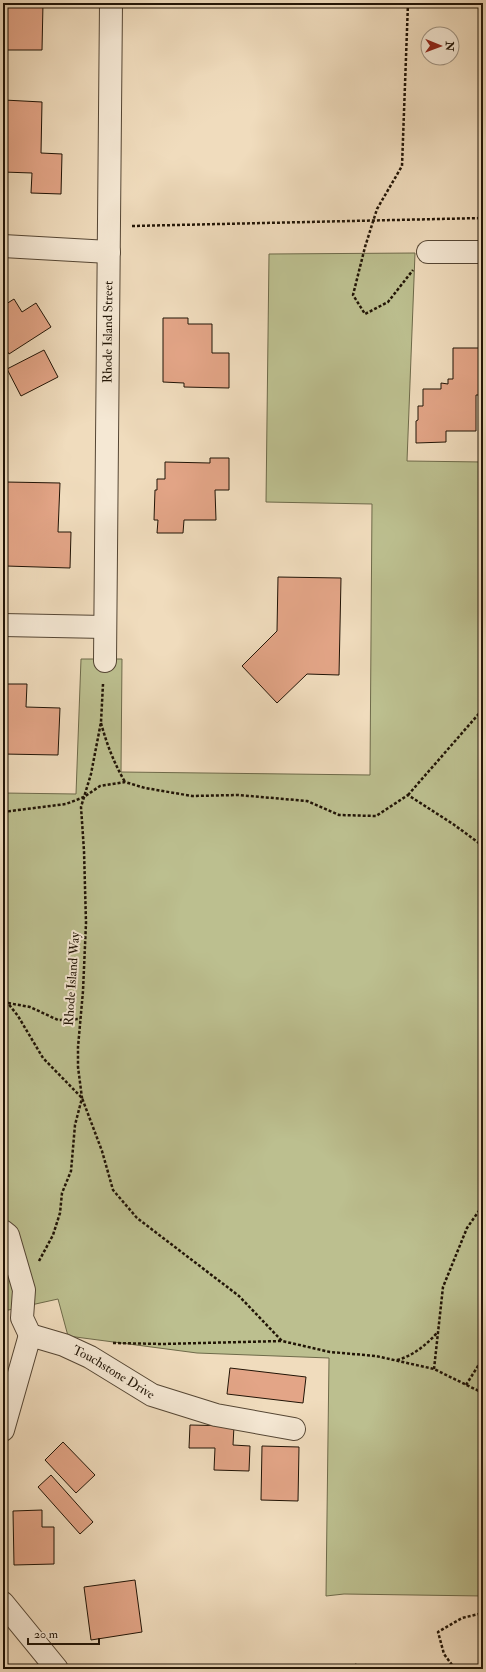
<svg xmlns="http://www.w3.org/2000/svg" width="486" height="1672" font-family="'IM FELL Double Pica',serif">
  <style>
    .green { fill: #bcbf8f; stroke: #6e6a4a }
    .building { fill: #e3a587; stroke: #211406 }
    .lines { fill: none; stroke-linecap: round; stroke-linejoin: round }
    .minor-casing { stroke: #554634; stroke-width: 24 }
    .path { stroke: #211406; stroke-width: 2.5; stroke-dasharray: 3 2; stroke-linecap: butt }
    .minor { stroke: #f5e8d4; stroke-width: 22 }
    .labels { text-anchor: middle; dominant-baseline: central; stroke-width: 4; stroke-linejoin: round; paint-order: stroke }
    .street-label { font-size: 13px; fill: #211406; stroke: #f5e8d4 }
  </style>
  <rect width="100%" height="100%" fill="#f0dcbd"/>
  <filter id="stains"><feTurbulence type="fractalNoise" baseFrequency=".005" numOctaves="4"/><feColorMatrix values="0 0 0 0 .2 0 0 0 0 .09 0 0 0 0 .02 0 0 0 .5 -.17"/></filter>
  <radialGradient id="worn" r=".72"><stop offset=".6" stop-color="#630" stop-opacity="0"/><stop offset="1" stop-color="#630" stop-opacity=".3"/></radialGradient>
  <path class="green" d="M415,253L407,461L483,462V1596L344,1594L326,1596L329,1358L197,1353L68,1336L58,1299L4,1311L5,1343L3,1344V793L76,794L81,659H122L121,772L370,775L372,504L266,502L269,254Z"/>
  <g class="building">
    <path d="M3,3H43L42,50H3Z"/>
    <path d="M4,100L42,102L41,153L62,154L61,194L31,193L32,173L3,172Z"/>
    <path d="M14,299L22,312L36,303L51,327L9,354L3,344V306Z"/>
    <path d="M163,318H188V324H212V353H229V388L184,387V383L163,382Z"/>
    <path d="M453,348H483V395H476V431H446V442L416,443V421L418,420V406H423V389H441V383L448,384V379H453Z"/>
    <path d="M44,350L58,377L21,396L7,369Z"/>
    <path d="M210,458H229V490H215L216,520H184L183,533H157L158,520H154L155,490H157V479H165V462L210,463Z"/>
    <path d="M6,482L60,483L58,532H71L70,568L6,566L7,547H3V502H6Z"/>
    <path d="M278,577L341,578L339,675L307,674L277,703L242,666L277,631Z"/>
    <path d="M3,684H27L26,707L60,708L58,755L3,754Z"/>
    <path d="M230,1368L306,1377L303,1403L227,1394Z"/>
    <path d="M190,1425L234,1426L233,1445L250,1446L249,1471L214,1470L215,1448H189Z"/>
    <path d="M63,1442L95,1475L76,1493L45,1460Z"/>
    <path d="M262,1446L299,1447L298,1501L261,1500Z"/>
    <path d="M51,1475L93,1522L80,1534L38,1487Z"/>
    <path d="M42,1510V1527H54V1564L14,1565L13,1511Z"/>
    <path d="M135,1580L142,1632L91,1640L84,1587Z"/>
    <path d="M355,1664L377,1669H354Z"/>
  </g>
  <g class="lines">
    <g class="minor-casing">
      <g id="minor">
        <path d="M3,246L109,252"/>
        <path d="M428,252H483"/>
        <path d="M3,625L105,627"/>
        <path id="s1" d="M105,661L111,3"/>
        <path d="M3,1231L8,1235L24,1290L22,1318L30,1335"/>
        <path id="s2" d="M3,1430L30,1335L64,1345L90,1357L152,1395L216,1415L294,1429"/>
        <path d="M3,1603L57,1669"/>
      </g>
    </g>
    <g class="path">
      <path d="M408,3L402,166L377,209L365,247L353,295L365,314L388,302L413,270"/>
      <path d="M132,226L483,218"/>
      <path d="M101,723C107,745 114,763 125,782"/>
      <path d="M408,795L483,709"/>
      <path d="M3,812L66,804L84,797L100,786L125,782L145,788L192,796L238,795L307,801L339,815L376,816L408,795L453,824L483,846"/>
      <path d="M3,997L18,1016L43,1058L82,1098L102,1151L113,1190L137,1218L239,1296L282,1341L330,1352L376,1356L434,1369L483,1393"/>
      <path d="M8,1003L30,1007L58,1020L80,1019"/>
      <path d="M39,1261L53,1235L60,1213L62,1193L71,1171L75,1125L82,1098L78,1067V1047L83,991L86,923L84,851L81,807L91,774L101,722L103,684"/>
      <path d="M113,1343L163,1344L282,1341"/>
      <path d="M397,1360C413,1356 426,1345 437,1333"/>
      <path d="M434,1369L443,1287L467,1228L483,1205"/>
      <path d="M466,1385L483,1358"/>
      <path d="M455,1669L444,1654L438,1632L462,1618L483,1613"/>
    </g>
    <use href="#minor" class="minor"/>
  </g>
  <g class="labels">
    <g class="street-label">
      <text stroke="none"><textPath href="#s1" startOffset="329">Rhode Island Street</textPath></text>
      <text transform="translate(72 979) rotate(-86)">Rhode Island Way</text>
      <text stroke="none"><textPath href="#s2" startOffset="191">Touchstone Drive</textPath></text>
    </g>
  </g>
  <rect width="486" height="1672" fill="none" stroke="#f0dcbd" stroke-width="16"/>
  <rect x="4" y="4" width="478" height="1664" fill="none" stroke="#211406" stroke-width="2"/>
  <rect x="8" y="8" width="470" height="1656" fill="none" stroke="#211406"/>
  <g transform="translate(440 46) rotate(91)"><circle r="19" fill="#f5e8d4" stroke="#a09382"/>
  <path d="M0-3L7 15L0 10L-7 15Z" fill="#8f2418"/>
  <text y="-6" font-size="11" font-weight="bold" text-anchor="middle" fill="#211406">N</text>
  </g>
  <path d="M28 1638v6h71v-6" fill="none" stroke="#211406" stroke-width="2"/>
  <text x="34" y="1638" font-size="12" fill="#211406" stroke="#f5e8d4" stroke-width="3" paint-order="stroke">20 m</text>
  <rect width="100%" height="100%" filter="url(#stains)"/>
  <rect width="100%" height="100%" fill="url(#worn)"/>
</svg>
